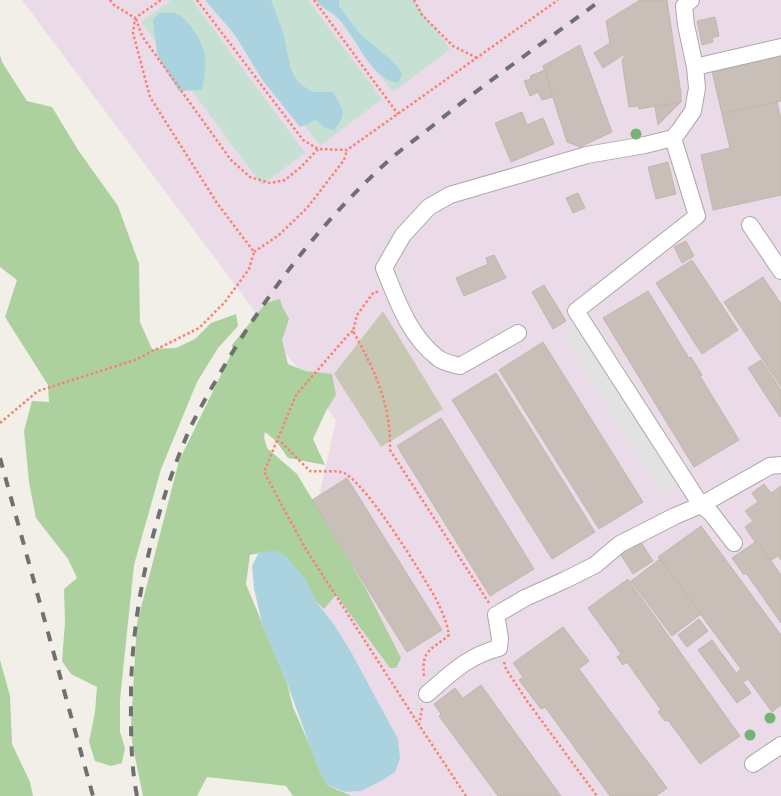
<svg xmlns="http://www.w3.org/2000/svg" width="781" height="796" font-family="'Exo 2',sans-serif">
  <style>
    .industrial { fill: #ebdbe8 }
    .construction { fill: #c7c7b4 }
    .forest { fill: #add19e }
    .wetland { fill: #c6e0d4 }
    .parking { fill: #e2e2e2 }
    .water { fill: #aad3df }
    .building { fill: #c7bfb8; stroke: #c4b6ab }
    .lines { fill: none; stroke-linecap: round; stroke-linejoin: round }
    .minor-casing { stroke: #a9a9a9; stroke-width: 18 }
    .path { stroke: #fa8072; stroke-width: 2.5; stroke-dasharray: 2.5 2.5; stroke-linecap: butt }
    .minor { stroke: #fff; stroke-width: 16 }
    .rail { stroke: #707070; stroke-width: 4; stroke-dasharray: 10 10; stroke-linecap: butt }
    .tree { fill: #74b475 }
  </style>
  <rect width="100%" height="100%" fill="#f2efe9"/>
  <path class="industrial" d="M22,0H781V796H341L300,583L336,420Z"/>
  <path class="construction" d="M383,311L443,409L381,447L334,374Z"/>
  <g class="forest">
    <path d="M0,55L2,62L27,101L52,107L78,150L118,206L139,264L140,322L152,349L176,348L195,339L211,323L236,314L238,326L218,348L197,382L161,469L134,565L120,700V732L125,748L122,763L111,766L95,761L89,742L95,712L97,687L71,674L62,661L65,622L64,589L77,578L68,559L36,518L29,482L24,431L32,401L49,402L48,385L5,317L17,280L0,267Z"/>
    <path d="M280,299L282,306L289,319L282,340L288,364L305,371L332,374L336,395L326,411L313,439L325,465L288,458L276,441L265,432L264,437L267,448L297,474L365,587L401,658L396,668H390L336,595L324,609L265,552L250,555L246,584L287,683L293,707L327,785L351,796H293L286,786L207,777L197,796H143L132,742L131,724L137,623L179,461L233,350L232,345L266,303Z"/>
    <path d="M0,660L10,696L12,744L30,782L33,796H0Z"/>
  </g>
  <g class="wetland">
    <path d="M171,0H192L305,153L262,185L141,22Z"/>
    <path d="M209,0H308L382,99L320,146Z"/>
    <path d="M324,0H413L450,49L393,92Z"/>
  </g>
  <path class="parking" d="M594,317L693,478L662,496L563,336Z"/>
  <g class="water">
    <path d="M205,0H271L283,32L291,70L299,83L312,92H333C343,110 348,113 334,130L325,128L316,120L300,127L263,81L235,35Z"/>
    <path d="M316,0H339V6L360,34L390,59L400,70L402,75L398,83C370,79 357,38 339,19C332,12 322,9 316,0Z"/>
    <path d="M159,13C163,13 170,12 174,13C181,15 188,22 192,28C209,53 207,62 202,90L179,91L159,59L157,53L153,20Z"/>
    <path d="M276,551L284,554L306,580L317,603L335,626L351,652L398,739L400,759L395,772L381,781L361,791L345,792L327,785L319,771L287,683L263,627L254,589L252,566L259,552Z"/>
  </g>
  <g class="building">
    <path d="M640,0H667L681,94V102L639,109L638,106L629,107L622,61L626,53L603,68L594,53L610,43L606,21Z"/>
    <path d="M715,17L719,36L712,38L713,42L702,45L697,21Z"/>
    <path d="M580,45L612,132L580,147L567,142L543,66Z"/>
    <path d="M781,55V101L722,114L712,71Z"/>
    <path d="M545,70L553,97L542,100L538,92L530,96L524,81L531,79L530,76Z"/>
    <path d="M681,102L658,125L655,107Z"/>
    <path d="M777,102L781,119V195L713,210L701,155L730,148L722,114Z"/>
    <path d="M522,112L527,125L543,118L554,144L511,162L495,123Z"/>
    <path d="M668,162L676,194L656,199L648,167Z"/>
    <path d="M578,193L585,208L573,213L566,198Z"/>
    <path d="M686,241L694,256L682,263L674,247Z"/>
    <path d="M494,255L506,278L464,296L456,278L488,264L486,258Z"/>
    <path d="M692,260L738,330L702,354L656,283Z"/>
    <path d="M763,277L781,304V387L724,302Z"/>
    <path d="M544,285L566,321L553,329L532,292Z"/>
    <path d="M648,291L689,358L691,357L702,375L700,376L739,440L694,467L603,318Z"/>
    <path d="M543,342L643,502L599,529L499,370Z"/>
    <path d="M761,360L781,390L780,417L748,368Z"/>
    <path d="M496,373L595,532L552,559L452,400Z"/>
    <path d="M441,418L534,569L490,596L397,446Z"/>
    <path d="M347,478L442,630L407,652L312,500Z"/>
    <path d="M764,484L771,493L781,486V560L778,556L771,560L757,541L755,542L745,527L753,521L745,511L758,502L752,493Z"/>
    <path d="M701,526L781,635V705L772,712L748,679L743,682L751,693L737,703L698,650L712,640L736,673L741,669L658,557Z"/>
    <path d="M639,539L653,561L633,574L619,552Z"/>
    <path d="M757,541L781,575V623L746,573L744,575L732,558Z"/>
    <path d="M660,559L701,614L672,636L631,581Z"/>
    <path d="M628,579L740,736L700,764L668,720L665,721L658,712L661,710L627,662L623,665L617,657L621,654L588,608Z"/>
    <path d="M699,619L708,631L687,647L678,635Z"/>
    <path d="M563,627L589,661L579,669L667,788L656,796H610L545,707L541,709L519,680L523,677L513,663Z"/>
    <path d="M481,685L561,796H498L439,716L441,714L434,704L455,688L463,698Z"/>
  </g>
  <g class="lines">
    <g class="minor-casing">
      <g id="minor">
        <path d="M695,67L781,47"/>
        <path d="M673,138L697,216L576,311L701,505L711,513L734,543"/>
        <path d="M750,225L781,271"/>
        <path d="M518,333L460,366C453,364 444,363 438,358C409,336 397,300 384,268L403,235L429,207L450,195L587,155L645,145L673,138L679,131L693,111L697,88L695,67L686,25L684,6L691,0"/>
        <path d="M427,694C450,674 469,655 499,648L500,638L496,615L525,598L565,580L595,565L620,544L675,516L701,505L770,466L781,465"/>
        <path d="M753,764L781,745"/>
      </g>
    </g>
    <g class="path">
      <path d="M110,0L114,5L135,18L161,0"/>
      <path d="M197,0L303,140L318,149L347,150L558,0"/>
      <path d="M314,0L398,114"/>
      <path d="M414,0L422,15L453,46L477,58"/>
      <path d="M136,19L142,36L231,160L250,177L270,183L285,180L301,167L318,149"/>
      <path d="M254,252L279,235L307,208L344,160L347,150"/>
      <path d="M378,292H374L357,315L353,331C375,371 391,404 390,450L489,603"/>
      <path d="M353,331L348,335L296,395L264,472L304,546L419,725"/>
      <path d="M0,423L38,391L135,360L199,328L225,302L249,269L254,252L217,203L150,97L133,33L135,18"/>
      <path d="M276,441L282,443L310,471C319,472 338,470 344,473C367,484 422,574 436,599C442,611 447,623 449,635C431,651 421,649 424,676"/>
      <path d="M504,662L506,669L527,701L597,796"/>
      <path d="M422,708L419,725L466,796"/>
    </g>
    <use href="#minor" class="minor"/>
    <g class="rail">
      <path d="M0,458L93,796"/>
      <path d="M137,796C130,761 131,724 131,688C133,604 153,518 185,440C194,418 207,396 219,375C264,297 319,224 386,163C401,149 419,137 436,123C489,80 546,41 601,0"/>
    </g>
  </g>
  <g class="tree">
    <circle cx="636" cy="134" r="5.5"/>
    <circle cx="770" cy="718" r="5.5"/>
    <circle cx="750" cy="735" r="5.5"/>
  </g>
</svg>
